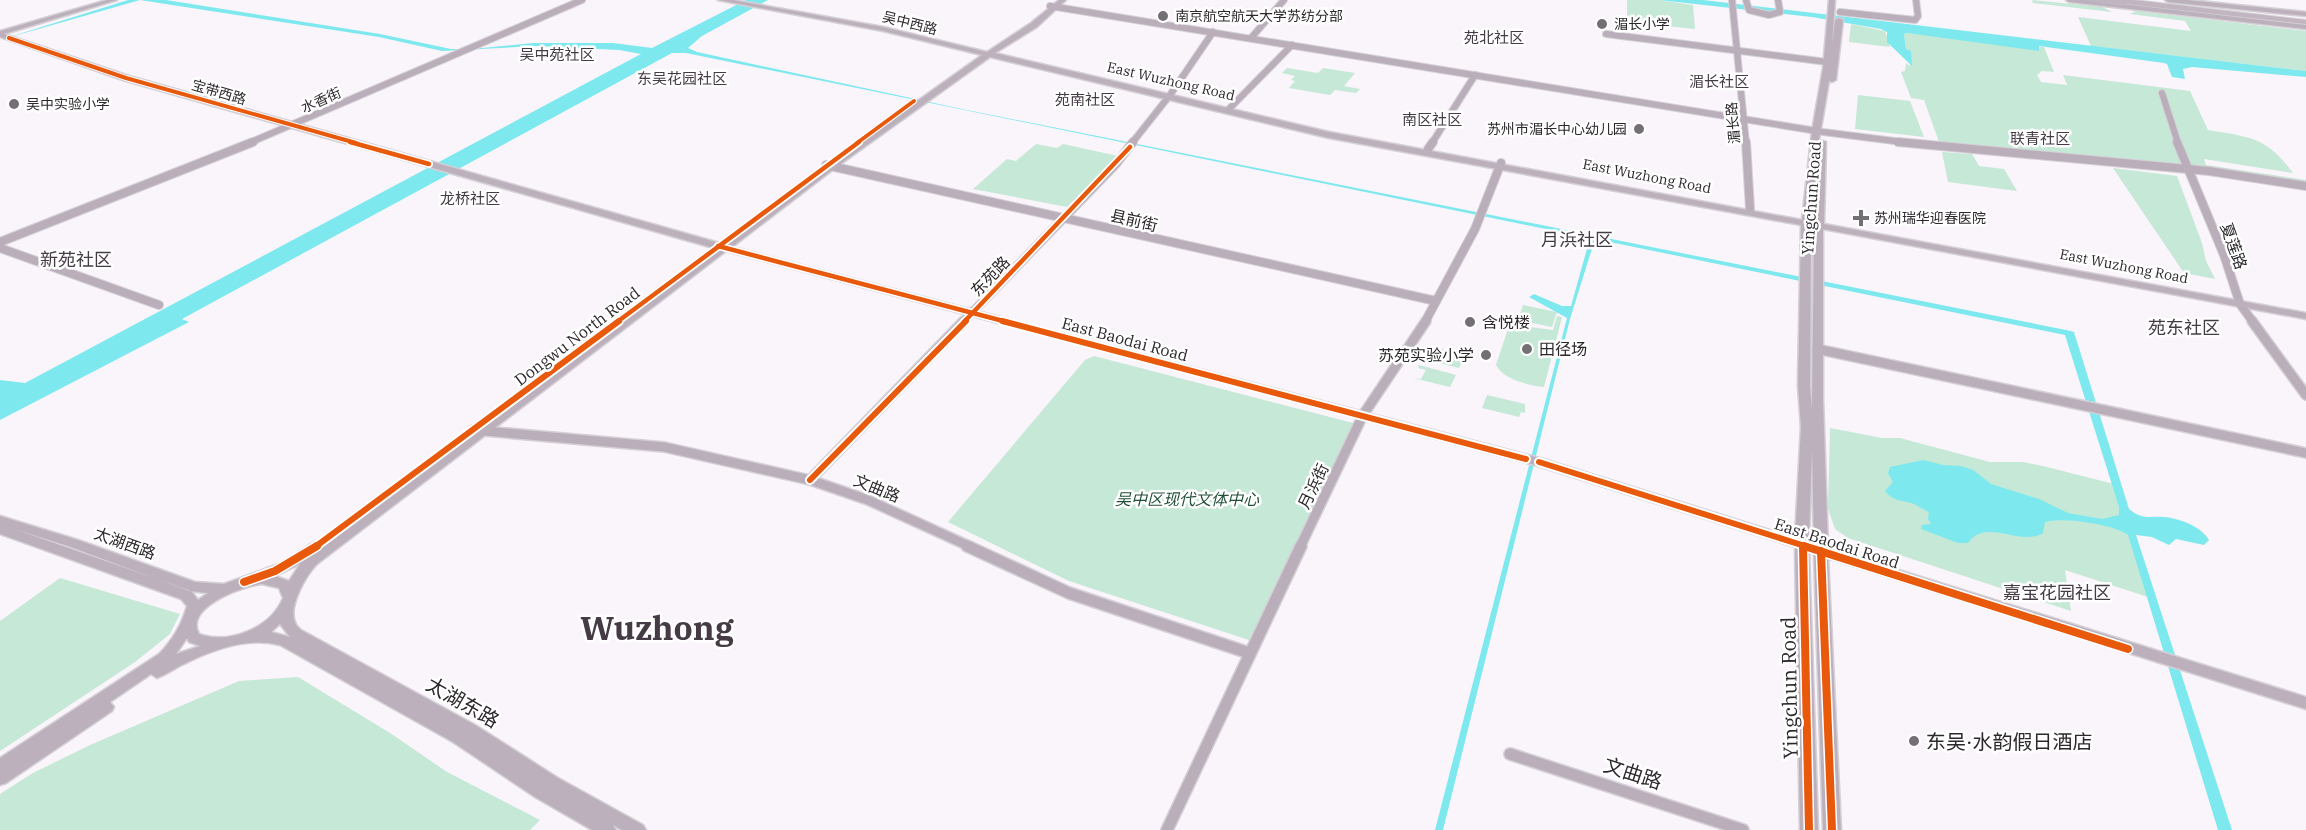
<svg xmlns="http://www.w3.org/2000/svg" width="2306" height="830" font-family="'IBM Plex Serif','Noto Sans SC',serif">
  <style>
    .green { fill: #c5e8d7 }
    .water { fill: #7de9ee }
    .lines { fill: none; stroke-linecap: round; stroke-linejoin: round }
    .minor-far3-casing { stroke: #d4d0d5; stroke-width: 8 }
    .minor-far2-casing { stroke: #d4d0d5; stroke-width: 10 }
    .minor-far1-casing { stroke: #d4d0d5; stroke-width: 12 }
    .minor-casing { stroke: #d4d0d5; stroke-width: 14 }
    .major-casing { stroke: #d4d0d5; stroke-width: 3 }
    .highway-casing { stroke: #d4d0d5; stroke-width: 2 }
    .minor-far3 { stroke: #b9aeba; stroke-width: 6 }
    .minor-far2 { stroke: #b9aeba; stroke-width: 8 }
    .minor-far1 { stroke: #b9aeba; stroke-width: 9 }
    .minor { stroke: #b9aeba; stroke-width: 11 }
    .major { fill: #bcb0bc; fill-rule: evenodd }
    .highway { fill: #c0b5c1; fill-rule: evenodd }
    .cycleway-far3-casing { stroke: #fff; stroke-width: 6 }
    .cycleway-far2-casing { stroke: #fff; stroke-width: 8 }
    .cycleway-far1-casing { stroke: #fff; stroke-width: 10 }
    .cycleway-casing { stroke: #fff; stroke-width: 11 }
    .cycleway-far3 { stroke: #e8590c; stroke-width: 4 }
    .cycleway-far2 { stroke: #e8590c; stroke-width: 4.5 }
    .cycleway-far1 { stroke: #e8590c; stroke-width: 6 }
    .cycleway { stroke: #e8590c; stroke-width: 8 }
    .poi-dot { fill: #746f74; stroke: #fff; stroke-width: 2 }
    .labels { text-anchor: middle; dominant-baseline: central; stroke-width: 5; stroke-linejoin: round; paint-order: stroke }
    .far-poi-label { font-size: 14px; fill: #2c282c; stroke: #fff; text-anchor: start }
    .far-street-label { font-size: 14px; fill: #2c282c; stroke: #fff }
    .far-neighbourhood-label { font-size: 15px; fill: #443b45; stroke: #fff }
    .street-label { font-size: 16px; fill: #2c282c; stroke: #fff }
    .poi-label { font-size: 16px; fill: #2c282c; stroke: #fff; text-anchor: start }
    .park-label { font-size: 16px; font-style: italic; fill: #22503a; stroke: #fff }
    .neighbourhood-label { font-size: 18px; fill: #443b45; stroke: #fff }
    .near-street-label { font-size: 20px; fill: #2c282c; stroke: #fff }
    .near-poi-label { font-size: 20px; fill: #2c282c; stroke: #fff; text-anchor: start }
    .near-town-label { font-size: 33px; font-weight: bold; fill: #443b45; stroke: #fff }
  </style>
  <rect width="100%" height="100%" fill="#faf4fb"/>
  <g class="green">
    <path d="M1627,0H1659L1693,5L1695,29L1627,22Z"/>
    <path d="M2032,0L2102,7L2112,12L2033,3Z"/>
    <path d="M2136,11L2306,31V71L2091,46L2078,17L2191,31L2185,21L2130,14Z"/>
    <path d="M1851,24L1885,31L1890,47L1849,42Z"/>
    <path d="M1907,33L2044,47L2054,72L2042,71L2037,75L2041,82L2067,85L2063,75L2190,91L2208,130C2250,137 2267,137 2293,173L2204,159L2206,165L2306,180V183L2206,167L1939,142L1924,100L1911,98L1901,72L1905,71L1906,63L1910,66L1911,52L1906,49L1904,34Z"/>
    <path d="M1287,68L1318,73L1323,68L1355,73L1344,86L1360,89L1356,93L1335,90L1330,95L1289,88L1295,81L1291,80L1295,76L1282,73Z"/>
    <path d="M1858,95L1910,101L1924,137L1855,129Z"/>
    <path d="M1036,144L1057,148L1063,144L1118,156L1067,207L973,189L1007,159L1016,161Z"/>
    <path d="M1942,152L1972,154L1979,166L2004,169L2017,191L1948,182Z"/>
    <path d="M2113,168L2177,176L2202,243L2206,261L2215,279L2184,273Z"/>
    <path d="M1523,305L1557,312L1552,327L1518,320Z"/>
    <path d="M1557,316L1562,317L1544,387C1528,385 1504,380 1496,365L1508,329L1523,326L1553,330Z"/>
    <path d="M1431,346L1465,355L1459,368L1423,359H1433L1438,350Z"/>
    <path d="M1094,356L1353,423L1354,426L1249,640L1069,581L948,522L1085,360Z"/>
    <path d="M1419,365L1456,375L1450,387L1413,378L1421,379L1426,370L1418,368Z"/>
    <path d="M1487,395L1525,404V413L1521,412L1519,417L1482,408Z"/>
    <path d="M1830,428L1882,438H1900L1990,462H2023L2043,466L2114,484L2148,597L2065,570L2071,611L1848,538L1835,529L1828,509Z"/>
    <path d="M60,578L180,614L170,634L135,662L0,751V621Z"/>
    <path d="M298,677L390,733L447,772L540,820L530,830H0V794L33,773L90,745L239,681Z"/>
  </g>
  <g class="water">
    <path d="M128,0H166L380,34L451,49H472L533,43H613L652,48L746,0H768L702,36L688,48L697,52L962,109L2071,331L2074,332L2129,509C2142,520 2149,516 2164,517C2179,518 2202,527 2209,540L2204,545L2176,539L2169,545L2152,537L2136,535L2232,830H2218L2128,535C2113,524 2063,517 2045,522L2043,533C2020,547 1986,517 1968,543H1958L1921,529L1922,525L1931,524L1928,519L1929,512C1923,510 1916,504 1911,503C1900,500 1893,501 1885,491L1893,482L1888,473L1890,467L1923,460L1943,465L1961,466L1973,470L1991,484L2039,499L2068,513L2102,519L2119,515V507L2065,335L1595,239L1570,319L1443,830H1435L1567,318L1529,297L1534,294L1562,306H1571L1590,238L686,53H672L182,319L189,322L0,420V380L25,383L641,54L619,50L536,46L442,51L379,37L140,0L0,40Z"/>
    <path d="M1659,0H1703L2306,71V77L2192,67L2183,69L2185,79L2172,77L2167,64L2164,63L2039,46V51L1907,33L1904,34L1906,49L1911,51L1912,66L1887,42V32L1881,29L1812,17Z"/>
  </g>
  <g class="lines">
    <g class="minor-far3-casing">
      <g id="minor-far3">
        <path d="M1732,0L1746,143"/>
        <path d="M1746,0L1749,10L1769,15L1780,12L1778,0"/>
        <path d="M1050,6L1823,132L1910,143"/>
        <path d="M1840,12L1915,20L1918,16L1916,0"/>
        <path d="M1606,34L1835,63"/>
        <path d="M1251,38L1284,0"/>
        <path d="M2162,93L2178,143"/>
        <path d="M1229,109L1292,45"/>
        <path d="M249,143L582,0"/>
        <path d="M1132,143L1170,95L1213,32"/>
        <path d="M1432,143L1475,75"/>
      </g>
    </g>
    <g class="minor-far2-casing">
      <g id="minor-far2">
        <path d="M1746,142L1750,209"/>
        <path d="M1898,142L2209,171L2306,186"/>
        <path d="M2177,142L2224,255L2240,304L2253,322"/>
        <path d="M1428,149L1433,142"/>
        <path d="M826,165L1436,301"/>
        <path d="M0,242L253,142"/>
        <path d="M0,248L159,305"/>
        <path d="M963,322L1116,164L1133,142"/>
        <path d="M1425,322L1475,229L1501,163"/>
      </g>
    </g>
    <g class="minor-far1-casing">
      <g id="minor-far1">
        <path d="M2252,321L2306,395"/>
        <path d="M1817,349L2306,453"/>
        <path d="M473,430L664,447L810,480L868,500L971,547"/>
        <path d="M810,480L964,321"/>
        <path d="M1300,547L1363,415L1426,321"/>
      </g>
    </g>
    <g class="minor-casing">
      <g id="minor">
        <path d="M967,546L1069,593L1249,653"/>
        <path d="M1510,754L1743,830"/>
        <path d="M1167,830L1301,546"/>
      </g>
    </g>
    <g class="major-casing">
      <g id="major">
        <path d="M107,0H117L4,34L129,76L723,244L829,164L982,55L883,31L718,0H733L883,27L987,52L1031,23L1059,0H1066L1037,27L995,53L1329,132L1802,220L1812,131L1823,68L1829,0H1835L1832,45L1835,20L1839,18L1843,20L1836,80L1832,82L1829,81L1819,140L1826,142L1824,224L2306,313V319L1823,229V400L1828,548L2306,697V709L1828,558L1841,830H1823L1814,553L1809,552L1818,830H1800L1795,547L1535,465L726,251L317,564C306,575 288,607 295,622C296,626 299,628 301,630L475,725L558,778L643,825L646,830H622L613,825L616,830H592L535,797L453,742L280,645C250,637 214,649 186,663C176,667 168,674 157,678L151,674L110,702L114,707L112,711L6,783L0,785V758L159,654C172,641 182,624 187,606L181,599L0,534V516L78,540L195,582L224,584L284,562L311,544L316,542L322,546L717,249L123,80L0,37V31ZM990,57L1329,138L1801,225L1798,386L1801,427L1795,538L1543,459L732,247L835,168ZM1817,168L1814,222L1811,221ZM1811,227L1814,228L1812,410L1810,386ZM1812,449L1814,544L1809,542V539ZM14,529L68,546L189,591L208,593L198,600L191,591ZM300,564L289,581L275,576ZM262,584L279,588L283,598C271,628 229,645 199,634C184,607 243,586 262,584ZM280,624L290,637L271,632ZM187,638L189,642L200,646L176,654Z"/>
        <path d="M2066,0H2087L2306,25V29L2069,2Z"/>
        <path d="M2165,0H2188L2306,12V16L2168,2Z"/>
      </g>
    </g>
    <g class="highway-casing">
      <path id="highway" d="M2083,0H2134L2306,20V24L2125,4L2121,6Z"/>
    </g>
    <use href="#minor-far3" class="minor-far3"/>
    <use href="#minor-far2" class="minor-far2"/>
    <use href="#minor-far1" class="minor-far1"/>
    <use href="#minor" class="minor"/>
    <use href="#major" class="major"/>
    <use href="#highway" class="highway"/>
    <g class="cycleway-far3-casing">
      <g id="cycleway-far3">
        <path d="M9,38L126,78L356,143"/>
        <path d="M857,143L914,101"/>
      </g>
    </g>
    <g class="cycleway-far2-casing">
      <g id="cycleway-far2">
        <path d="M350,142L429,164"/>
        <path d="M718,246L1007,322"/>
        <path d="M617,322L859,142"/>
        <path d="M964,322L1130,147"/>
      </g>
    </g>
    <g class="cycleway-far1-casing">
      <g id="cycleway-far1">
        <path d="M1002,321L1526,459"/>
        <path d="M1539,462L1808,547"/>
        <path d="M810,480L966,321"/>
        <path d="M1803,545V547"/>
        <path d="M315,547L619,321"/>
      </g>
    </g>
    <g class="cycleway-casing">
      <g id="cycleway">
        <path d="M1803,546L1809,830"/>
        <path d="M1804,546L2128,649"/>
        <path d="M1821,551L1832,830"/>
        <path d="M244,582L275,571L317,546"/>
      </g>
    </g>
    <use href="#cycleway-far3" class="cycleway-far3"/>
    <use href="#cycleway-far2" class="cycleway-far2"/>
    <use href="#cycleway-far1" class="cycleway-far1"/>
    <use href="#cycleway" class="cycleway"/>
  </g>
  <g class="poi-dot">
    <circle cx="1163" cy="16" r="6"/>
    <circle cx="1602" cy="24" r="6"/>
    <circle cx="14" cy="104" r="6"/>
    <circle cx="1639" cy="129" r="6"/>
    <path d="M1858 209h6v6h6v6h-6v6h-6v-6h-6v-6h6z"/>
    <circle cx="1470" cy="322" r="6"/>
    <circle cx="1527" cy="349" r="6"/>
    <circle cx="1486" cy="355" r="6"/>
    <circle cx="1914" cy="741" r="6"/>
  </g>
  <g class="labels">
    <g class="far-poi-label">
      <text x="1175" y="16">南京航空航天大学苏纺分部</text>
      <text x="1614" y="24">湄长小学</text>
      <text x="26" y="104">吴中实验小学</text>
      <text x="1627" y="129" text-anchor="end">苏州市湄长中心幼儿园</text>
      <text x="1874" y="218">苏州瑞华迎春医院</text>
    </g>
    <g class="far-street-label">
      <text transform="translate(910 23) rotate(14)">吴中西路</text>
      <text transform="translate(1171 81) rotate(13)">East Wuzhong Road</text>
      <text transform="translate(219 92) rotate(16)">宝带西路</text>
      <text transform="translate(321 100) rotate(-24)">水香街</text>
      <text transform="translate(1733 123) rotate(-95)">湄长路</text>
      <text transform="translate(1647 176) rotate(11)">East Wuzhong Road</text>
      <text transform="translate(2124 266) rotate(11)">East Wuzhong Road</text>
    </g>
    <g class="far-neighbourhood-label">
      <text x="1494" y="37">苑北社区</text>
      <text x="557" y="54">吴中苑社区</text>
      <text x="682" y="78">东吴花园社区</text>
      <text x="1719" y="81">湄长社区</text>
      <text x="1085" y="99">苑南社区</text>
      <text x="1432" y="119">南区社区</text>
      <text x="2040" y="138">联青社区</text>
      <text x="470" y="198">龙桥社区</text>
    </g>
    <g class="street-label">
      <text transform="translate(1811 198) rotate(-86)">Yingchun Road</text>
      <text transform="translate(1134 220) rotate(13)">县前街</text>
      <text transform="translate(2234 246) rotate(70)">夏莲路</text>
      <text transform="translate(990 276) rotate(-46)">东苑路</text>
      <text transform="translate(577 336) rotate(-37)">Dongwu North Road</text>
      <text transform="translate(1125 339) rotate(15)">East Baodai Road</text>
      <text transform="translate(1313 486) rotate(-64)">月浜街</text>
      <text transform="translate(877 488) rotate(22)">文曲路</text>
      <text transform="translate(125 543) rotate(20)">太湖西路</text>
      <text transform="translate(1837 543) rotate(18)">East Baodai Road</text>
    </g>
    <g class="poi-label">
      <text x="1482" y="322">含悦楼</text>
      <text x="1539" y="349">田径场</text>
      <text x="1474" y="355" text-anchor="end">苏苑实验小学</text>
    </g>
    <g class="park-label">
      <text x="1187" y="499">吴中区现代文体中心</text>
    </g>
    <g class="neighbourhood-label">
      <text x="1577" y="239">月浜社区</text>
      <text x="76" y="259">新苑社区</text>
      <text x="2184" y="327">苑东社区</text>
      <text x="2057" y="592">嘉宝花园社区</text>
    </g>
    <g class="near-street-label">
      <text transform="translate(1789 688) rotate(-91)">Yingchun Road</text>
      <text transform="translate(463 702) rotate(30)">太湖东路</text>
      <text transform="translate(1633 773) rotate(18)">文曲路</text>
    </g>
    <g class="near-poi-label">
      <text x="1926" y="741">东吴·水韵假日酒店</text>
    </g>
    <g class="near-town-label">
      <text x="657" y="627">Wuzhong</text>
    </g>
  </g>
</svg>
